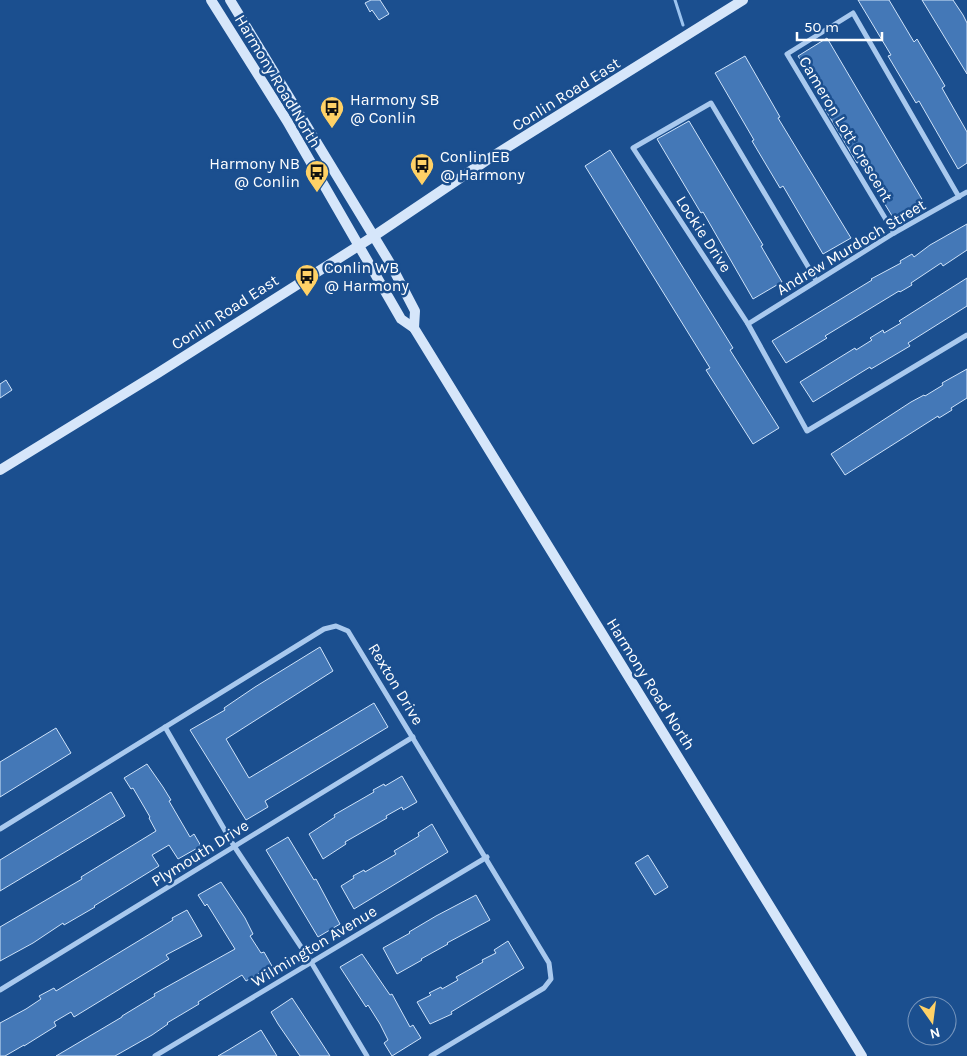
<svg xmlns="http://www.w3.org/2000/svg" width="967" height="1056" font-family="Karla,sans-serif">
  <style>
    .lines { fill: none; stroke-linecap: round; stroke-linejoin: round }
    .stream { stroke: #9cc4f0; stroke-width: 3 }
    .building { fill: #4478b7; stroke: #cfe3fa }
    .street { stroke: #a9c9ee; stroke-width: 5 }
    .secondary { stroke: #d6e6fa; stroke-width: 10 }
    .labels { text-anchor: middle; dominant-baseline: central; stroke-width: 5; stroke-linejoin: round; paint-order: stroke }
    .street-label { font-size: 16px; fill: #fff; stroke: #1b4f8f }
    .poi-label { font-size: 16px; fill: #fff; stroke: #1b4f8f; text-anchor: start }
  </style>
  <rect width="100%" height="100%" fill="#1b4f8f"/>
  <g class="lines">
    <path class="stream" d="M675,0L683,25"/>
  </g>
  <g class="building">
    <path d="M371,0H380L389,14L379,20L372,10L370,12L365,3Z"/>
    <path d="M858,0H889L914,42L917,39L945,86L942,88L967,132V163L958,169L919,101L916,103L888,56L891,55Z"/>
    <path d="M922,0H953L963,15L967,23V74Z"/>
    <path d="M827,38L923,201L894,219L859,162L857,163L825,109L829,107L798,56Z"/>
    <path d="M745,56L780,117L778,118L851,238L823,254L783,186L780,188L752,141L754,140L715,73Z"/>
    <path d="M689,121L763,245L761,246L782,282L753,299L703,212L701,213L657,139Z"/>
    <path d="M610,150L733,348L730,350L779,428L753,444L706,370L710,368L585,166Z"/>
    <path d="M967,224V250L943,266L941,263L911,283L912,285L900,292L899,291L825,336L827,338L786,363L772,341L872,280L871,279L901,263L900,261L912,254L914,257L930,245Z"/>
    <path d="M967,278V306L908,343L910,346L871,369L870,367L813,402L800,382L855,348L856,350L872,340L870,338L883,330L884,333L901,323L899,321Z"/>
    <path d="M967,369V398L951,408L952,410L939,418L938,416L845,475L831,454L911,402L924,395L925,396L943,385L942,383Z"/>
    <path d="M6,380L12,390L0,398V384Z"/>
    <path d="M320,647L333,671L226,739L249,778L374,703L388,727L265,801L268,807L246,820L190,730L225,710L224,708L255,687Z"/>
    <path d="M56,728L71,753L0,797V762Z"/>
    <path d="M147,764L163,787L171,800L169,801L190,837L194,834L201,846L178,859L169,845L152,855L159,866L94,906L95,907L64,925L63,923L33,943L0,961V927L82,879L81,877L156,831L149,818L150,817L133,788L131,789L124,778Z"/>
    <path d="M402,776L417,802L403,810L402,807L386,816L387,818L345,842L346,844L323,859L309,834L335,817L334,815L374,792L373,790L384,784L385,786Z"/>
    <path d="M111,792L125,816L0,891V860Z"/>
    <path d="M432,824L448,852L354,909L341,886L354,878L353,876L364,870L365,872L396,854L394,851L419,836L418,833Z"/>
    <path d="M288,837L314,880L316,879L340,924L318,937L266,850Z"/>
    <path d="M648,855L668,887L655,895L635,863Z"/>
    <path d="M221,882L245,918L253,934L250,936L261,953L264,952L272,966L246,981L242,975L198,1002L199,1004L167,1023L168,1024L152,1035L115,1056H56L122,1017V1016L155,996L154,994L235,949L207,904L205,906L198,895Z"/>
    <path d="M476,895L490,920L447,943L448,944L421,959L422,960L397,974L383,948L410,933L409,932L436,916Z"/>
    <path d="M187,910L202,936L166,955L169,959L74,1017L71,1012L54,1022L56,1026L24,1046V1045L5,1056H0V1023L26,1009L41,999L39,996L54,988L56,991L173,920L172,918Z"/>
    <path d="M508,941L524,968L451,1012L452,1014L430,1024L417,1002L431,995L429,993L441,987L442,989L458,980L456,977L483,962L482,960L496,953L494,950Z"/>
    <path d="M362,954L390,995L392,994L410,1027L413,1025L421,1038L392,1056L384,1043L388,1040L380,1024L368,1005L366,1007L340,967Z"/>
    <path d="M292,998L319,1039L330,1056H300L278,1024L271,1012Z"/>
    <path d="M261,1030L277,1056H218L230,1049Z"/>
  </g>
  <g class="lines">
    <g class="street">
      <path d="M894,233L787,54L853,13L959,197"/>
      <path d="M816,280L711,103L633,148L748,324L807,431L967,335"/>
      <path d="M748,324L894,233L967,192"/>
      <path d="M165,727L234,846L311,962L367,1056"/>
      <path d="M0,829L324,629L336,626L348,631L549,963L551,979L544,988L431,1056"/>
      <path d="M0,990L413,737"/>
      <path d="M155,1056L487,857"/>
    </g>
    <g class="secondary">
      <path d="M211,0L287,121L401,319L414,328L862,1056"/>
      <path d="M230,0L390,263L415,311L414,328"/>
      <path d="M0,470L158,373L374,236L490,158L743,0"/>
    </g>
  </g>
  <defs>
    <g id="bus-pin" transform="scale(1.25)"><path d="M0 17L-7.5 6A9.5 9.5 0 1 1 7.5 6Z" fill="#ffd166" stroke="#1b4f8f"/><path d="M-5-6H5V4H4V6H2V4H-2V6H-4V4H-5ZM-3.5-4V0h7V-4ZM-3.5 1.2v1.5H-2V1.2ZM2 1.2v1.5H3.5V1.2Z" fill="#111"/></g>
  </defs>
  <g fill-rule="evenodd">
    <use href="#bus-pin" x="332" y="108"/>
    <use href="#bus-pin" x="422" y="165"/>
    <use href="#bus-pin" x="317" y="172"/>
    <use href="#bus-pin" x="307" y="276"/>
  </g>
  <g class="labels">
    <g class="street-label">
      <text transform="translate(278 81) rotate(59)">Harmony Road North</text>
      <text transform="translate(566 94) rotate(-32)">Conlin Road East</text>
      <text transform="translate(846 129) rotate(59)">Cameron Lott Crescent</text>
      <text transform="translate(704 234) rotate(57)">Lockie Drive</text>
      <text transform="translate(851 247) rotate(-31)">Andrew Murdoch Street</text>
      <text transform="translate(225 312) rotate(-33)">Conlin Road East</text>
      <text transform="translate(396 684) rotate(59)">Rexton Drive</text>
      <text transform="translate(651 684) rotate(58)">Harmony Road North</text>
      <text transform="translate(200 853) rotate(-32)">Plymouth Drive</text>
      <text transform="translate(314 946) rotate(-31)">Wilmington Avenue</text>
    </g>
    <g class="poi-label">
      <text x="350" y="99">Harmony SB<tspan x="350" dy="18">@ Conlin</tspan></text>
      <text x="440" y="156">Conlin EB<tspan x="440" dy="18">@ Harmony</tspan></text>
      <text x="300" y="163" text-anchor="end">Harmony NB<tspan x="300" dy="18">@ Conlin</tspan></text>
      <text x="324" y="267">Conlin WB<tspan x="324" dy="18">@ Harmony</tspan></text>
    </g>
  </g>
  <g transform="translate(932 1021) rotate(166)"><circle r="24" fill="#1b4f8f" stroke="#7695bc"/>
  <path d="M0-4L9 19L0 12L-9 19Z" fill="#ffd166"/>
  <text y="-8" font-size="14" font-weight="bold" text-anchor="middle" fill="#ffffff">N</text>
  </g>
  <path d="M797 32v8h85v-8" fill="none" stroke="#ffffff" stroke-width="2.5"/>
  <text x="804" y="32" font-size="15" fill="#ffffff" stroke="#1b4f8f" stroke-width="4" paint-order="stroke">50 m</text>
</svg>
